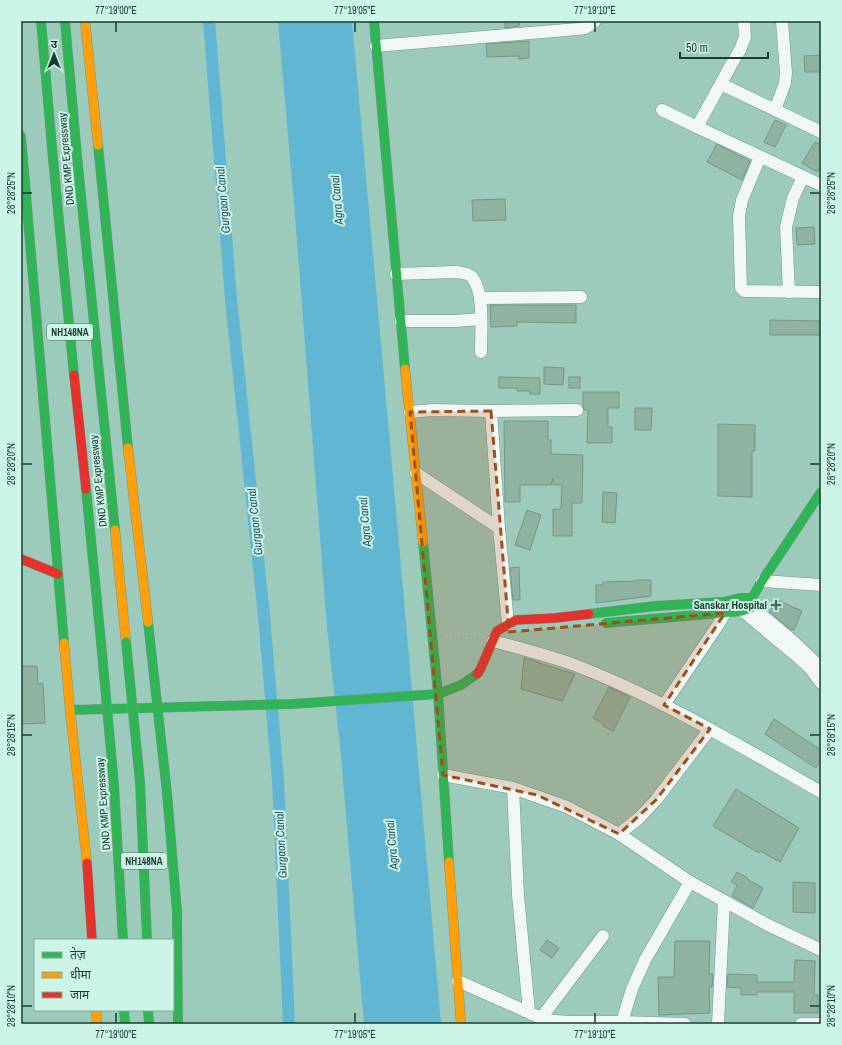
<svg xmlns="http://www.w3.org/2000/svg" width="842" height="1045" font-family="'Archivo Narrow','Noto Sans Devanagari',sans-serif">
  <style>
    .water { fill: #60b6d3 }
    .lines { fill: none; stroke-linecap: round; stroke-linejoin: round }
    .canal { stroke: #60b6d3; stroke-width: 12 }
    .building { fill: #8fb3a1; stroke: #769687 }
    .street-casing { stroke: #72988d; stroke-width: 13 }
    .fast-casing { stroke: #72988d; stroke-width: 10 }
    .slow-casing { stroke: #72988d; stroke-width: 10 }
    .jam-casing { stroke: #72988d; stroke-width: 10 }
    .path { stroke: #bbc8c4; stroke-width: 2; stroke-dasharray: 2 2; stroke-linecap: butt }
    .street { stroke: #f0f7f5; stroke-width: 12 }
    .fast { stroke: #30b455; stroke-width: 9 }
    .slow { stroke: #ff9f0a; stroke-width: 9 }
    .jam { stroke: #e5322d; stroke-width: 9 }
    .fast-bridge-casing { stroke: #72988d; stroke-width: 10; stroke-linecap: butt }
    .fast-bridge { stroke: #30b455; stroke-width: 9 }
    .marked { fill: #9f4f19; fill-opacity: 0.2; stroke: #9f4f19; stroke-width: 3; stroke-dasharray: 8 5; stroke-linejoin: round }
    .ticks { fill: none; stroke: #183c31; stroke-width: 1.5 }
    .poi-dot { fill: #466e61; stroke: #cdf5e7; stroke-width: 1.5 }
    .labels { text-anchor: middle; dominant-baseline: central; stroke-width: 4; stroke-linejoin: round; paint-order: stroke }
    .shield { fill: #cdf5e7; stroke: #4e7468; stroke-width: 1 }
    .shield-label { font-size: 10px; font-weight: bold; fill: #183c31 }
    .street-label { font-size: 11px; fill: #183c31; stroke: #cdf5e7 }
    .poi-label { font-size: 11px; font-weight: bold; fill: #183c31; stroke: #cdf5e7; text-anchor: end }
    .water-label { font-size: 12px; font-style: italic; fill: #275266; stroke: #cdf5e7 }
    .neatline { fill: none; stroke: #183c31; stroke-width: 1.5 }
    .ticks-label { font-size: 10px; text-anchor: middle; fill: #183c31 }
  </style>
  <rect width="100%" height="100%" fill="#9ccabb"/>
  <path class="water" d="M278,21H352L404,600L441,1024H364L340,745L327,627L295,215Z"/>
  <g class="lines">
    <path class="canal" d="M209,21L231,299L264,616L278,780L289,1024"/>
  </g>
  <g class="building">
    <path d="M505,21H520L519,26L505,28Z"/>
    <path d="M529,41V58L519,59V56L487,57L486,44Z"/>
    <path d="M821,55V72H805L804,56Z"/>
    <path d="M775,120L786,125L775,147L764,142Z"/>
    <path d="M815,142L821,145V166L817,172L802,163Z"/>
    <path d="M717,144L750,161L742,180L707,162Z"/>
    <path d="M505,199L506,220L473,221L472,200Z"/>
    <path d="M814,227L815,244L797,245L796,228Z"/>
    <path d="M490,305H576V323L517,322V326L491,327Z"/>
    <path d="M770,320L821,321V335H770Z"/>
    <path d="M544,367L564,368L563,385L544,384Z"/>
    <path d="M499,377L540,378V394H530V391H517V388H499Z"/>
    <rect x="569" y="377" width="11" height="11"/>
    <path d="M583,392H619V408H608V427H612V443H587L588,410H584L583,406Z"/>
    <path d="M635,408H652L651,430H635Z"/>
    <path d="M504,421H548V440H551V454L583,455L582,503H572V536H553V509H561L562,485H553V478L551,485H520V502H505Z"/>
    <path d="M718,424L755,425V451H752V497L718,496Z"/>
    <path d="M603,492L617,493L615,523L602,522Z"/>
    <path d="M527,510L541,515L530,550L515,545Z"/>
    <path d="M519,567L520,600H513L510,568Z"/>
    <path d="M637,580H651V596L596,603V585H603V582L636,581Z"/>
    <path d="M775,599L802,611L794,630L790,629L770,612Z"/>
    <path d="M524,658L539,662V663L575,674L562,701L521,689Z"/>
    <path d="M21,666H37L38,684L43,683L45,723L21,724Z"/>
    <path d="M609,687L630,697L613,731L603,726V724L593,718Z"/>
    <path d="M774,719L821,750V760L816,768L765,734Z"/>
    <path d="M736,789L799,828L780,862L760,851L759,853L713,826Z"/>
    <path d="M737,872L748,878L747,879L763,888L753,908L732,896L737,885L731,882Z"/>
    <path d="M793,882L815,883V913L793,912Z"/>
    <path d="M547,940L559,948L552,958L540,950Z"/>
    <path d="M675,941H710L709,974H713L712,987H709L710,1013L659,1015L658,977H674Z"/>
    <path d="M795,960L815,961L814,995H818V1013H794V992H757V995H741V988L727,987L728,974L757,975V982H794Z"/>
  </g>
  <g class="lines">
    <g class="street-casing">
      <g id="street">
        <path d="M744,21L745,37L740,50L731,65L697,127L821,185"/>
        <path d="M376,46L578,29L585,28L595,21"/>
        <path d="M721,84L821,132"/>
        <path d="M662,110L697,127"/>
        <path d="M775,110L785,83L786,73L782,21"/>
        <path d="M760,157L742,200L739,216L741,288L744,291L821,292"/>
        <path d="M396,274L456,272C461,273 467,273 471,276C485,290 481,333 481,352"/>
        <path d="M789,292L786,227L793,198L803,177"/>
        <path d="M480,298L581,297"/>
        <path d="M401,321H455L481,319"/>
        <path d="M491,411L499,528L508,624"/>
        <path d="M410,412L433,410L491,411L577,410"/>
        <path d="M416,473L499,528"/>
        <path d="M762,581L821,585"/>
        <path d="M738,607L799,658L809,667L821,683"/>
        <path d="M758,612L793,641L821,668"/>
        <path d="M493,641C519,648 546,655 572,664C659,697 740,746 821,792"/>
        <path d="M664,705L718,625L725,613"/>
        <path d="M443,775L513,788L567,807L619,834L690,882L768,925L821,950"/>
        <path d="M513,788L518,895L529,1012"/>
        <path d="M619,834L639,818L656,800L710,729"/>
        <path d="M458,981L541,1018L555,1021L570,1022H622L685,1024"/>
        <path d="M541,1018L603,936"/>
        <path d="M622,1022L632,989L645,960L690,882"/>
        <path d="M718,1024L724,901"/>
        <path d="M801,1024H821"/>
      </g>
    </g>
    <g class="fast-casing">
      <g id="fast">
        <path d="M41,21L53,159L74,375"/>
        <path d="M65,21L77,156L115,530"/>
        <path d="M374,21L405,369"/>
        <path d="M21,136L64,643"/>
        <path d="M98,145L128,448"/>
        <path d="M86,489L101,642"/>
        <path d="M423,542L438,694L449,862"/>
        <path d="M589,614L655,606L723,602L740,598H752"/>
        <path d="M148,622L167,793L177,912L178,1024"/>
        <path d="M606,623L742,611L751,608L752,598L762,581L821,492"/>
        <path d="M70,710L292,704L438,694L461,685L477,674"/>
        <path d="M140,782L147,940"/>
        <path d="M114,785L123,940"/>
        <path d="M124,1010L125,1024"/>
        <path d="M148,1010L149,1024"/>
      </g>
    </g>
    <g class="slow-casing">
      <g id="slow">
        <path d="M85,21L98,145"/>
        <path d="M405,369L423,542"/>
        <path d="M128,448L148,622"/>
        <path d="M115,530L126,642"/>
        <path d="M64,643L70,710L87,863"/>
        <path d="M449,862L461,1024"/>
        <path d="M96,1010L97,1024"/>
      </g>
    </g>
    <g class="jam-casing">
      <g id="jam">
        <path d="M74,375L86,489"/>
        <path d="M21,559L58,574"/>
        <path d="M477,674L480,670L497,631L516,620L555,618L589,614"/>
        <path d="M87,863L92,940"/>
      </g>
    </g>
    <path class="path" d="M446,636L481,633"/>
    <use href="#street" class="street"/>
    <use href="#fast" class="fast"/>
    <use href="#slow" class="slow"/>
    <use href="#jam" class="jam"/>
    <g class="fast-bridge-casing">
      <g id="fast-bridge">
        <path d="M101,642L114,785"/>
        <path d="M126,642L140,782"/>
      </g>
    </g>
    <use href="#fast-bridge" class="fast-bridge"/>
  </g>
  <path class="marked" d="M491,411L509,632L725,613L664,705L710,729L656,800L619,834L537,795L443,775L410,412Z"/>
  <path class="ticks" d="M116,22V32M355,22V32M595,22V32M22,193H32M810,193H820M22,464H32M810,464H820M22,735H32M810,735H820M22,1006H32M810,1006H820M116,1013V1023M355,1013V1023M595,1013V1023"/>
  <path class="poi-dot" d="M774 599h4v4h4v4h-4v4h-4v-4h-4v-4h4z"/>
  <g class="labels">
    <g class="shield">
      <rect x="47" y="324" width="46" height="16" rx="3"/>
      <rect x="121" y="853" width="46" height="16" rx="3"/>
    </g>
    <g class="shield-label">
      <text x="70" y="332">NH148NA</text>
      <text x="144" y="861">NH148NA</text>
    </g>
    <g class="street-label">
      <text transform="translate(66 159) rotate(-95)">DND KMP Expressway</text>
      <text transform="translate(98 481) rotate(-96)">DND KMP Expressway</text>
      <text transform="translate(103 804) rotate(-94)">DND KMP Expressway</text>
    </g>
    <g class="poi-label">
      <text x="767" y="605">Sanskar Hospital</text>
    </g>
    <g class="water-label">
      <text transform="translate(223 200) rotate(-95)">Gurgaon Canal</text>
      <text transform="translate(337 200) rotate(-95)">Agra Canal</text>
      <text transform="translate(255 522) rotate(-96)">Gurgaon Canal</text>
      <text transform="translate(365 522) rotate(-95)">Agra Canal</text>
      <text transform="translate(281 845) rotate(-93)">Gurgaon Canal</text>
      <text transform="translate(392 845) rotate(-95)">Agra Canal</text>
    </g>
  </g>
  <rect width="842" height="1045" fill="none" stroke="#cdf5e7" stroke-width="44"/>
  <rect x="34" y="939" width="140" height="72" fill="#cdf5e7" stroke="#85ab9e"/>
  <rect x="42" y="952" width="20" height="6" fill="#30b455" stroke="#85ab9e"/>
  <text x="70" y="959" font-size="12" fill="#183c31">तेज़</text>
  <rect x="42" y="972" width="20" height="6" fill="#ff9f0a" stroke="#85ab9e"/>
  <text x="70" y="979" font-size="12" fill="#183c31">धीमा</text>
  <rect x="42" y="992" width="20" height="6" fill="#e5322d" stroke="#85ab9e"/>
  <text x="70" y="999" font-size="12" fill="#183c31">जाम</text>
  <g transform="translate(54 54)" stroke="#cdf5e7" stroke-width="3" paint-order="stroke">
  <path d="M0-3L7 15L0 10L-7 15Z" fill="#183c31"/>
  <text y="-6" font-size="11" font-weight="bold" text-anchor="middle" fill="#183c31">उ</text>
  </g>
  <path d="M680 52v6h88v-6" fill="none" stroke="#183c31" stroke-width="2"/>
  <text x="686" y="52" font-size="12" fill="#183c31" stroke="#cdf5e7" stroke-width="3" paint-order="stroke">50 m</text>
  <rect x="22" y="22" width="798" height="1001" class="neatline"/>
  <g class="ticks-label">
    <text x="116" y="14">77°19'00"E</text>
    <text x="355" y="14">77°19'05"E</text>
    <text x="595" y="14">77°19'10"E</text>
    <text transform="translate(11 193) rotate(-90)" y="4">28°28'25"N</text>
    <text transform="translate(831 193) rotate(-90)" y="4">28°28'25"N</text>
    <text transform="translate(11 464) rotate(-90)" y="4">28°28'20"N</text>
    <text transform="translate(831 464) rotate(-90)" y="4">28°28'20"N</text>
    <text transform="translate(11 735) rotate(-90)" y="4">28°28'15"N</text>
    <text transform="translate(831 735) rotate(-90)" y="4">28°28'15"N</text>
    <text transform="translate(11 1006) rotate(-90)" y="4">28°28'10"N</text>
    <text transform="translate(831 1006) rotate(-90)" y="4">28°28'10"N</text>
    <text x="116" y="1038">77°19'00"E</text>
    <text x="355" y="1038">77°19'05"E</text>
    <text x="595" y="1038">77°19'10"E</text>
  </g>
</svg>
